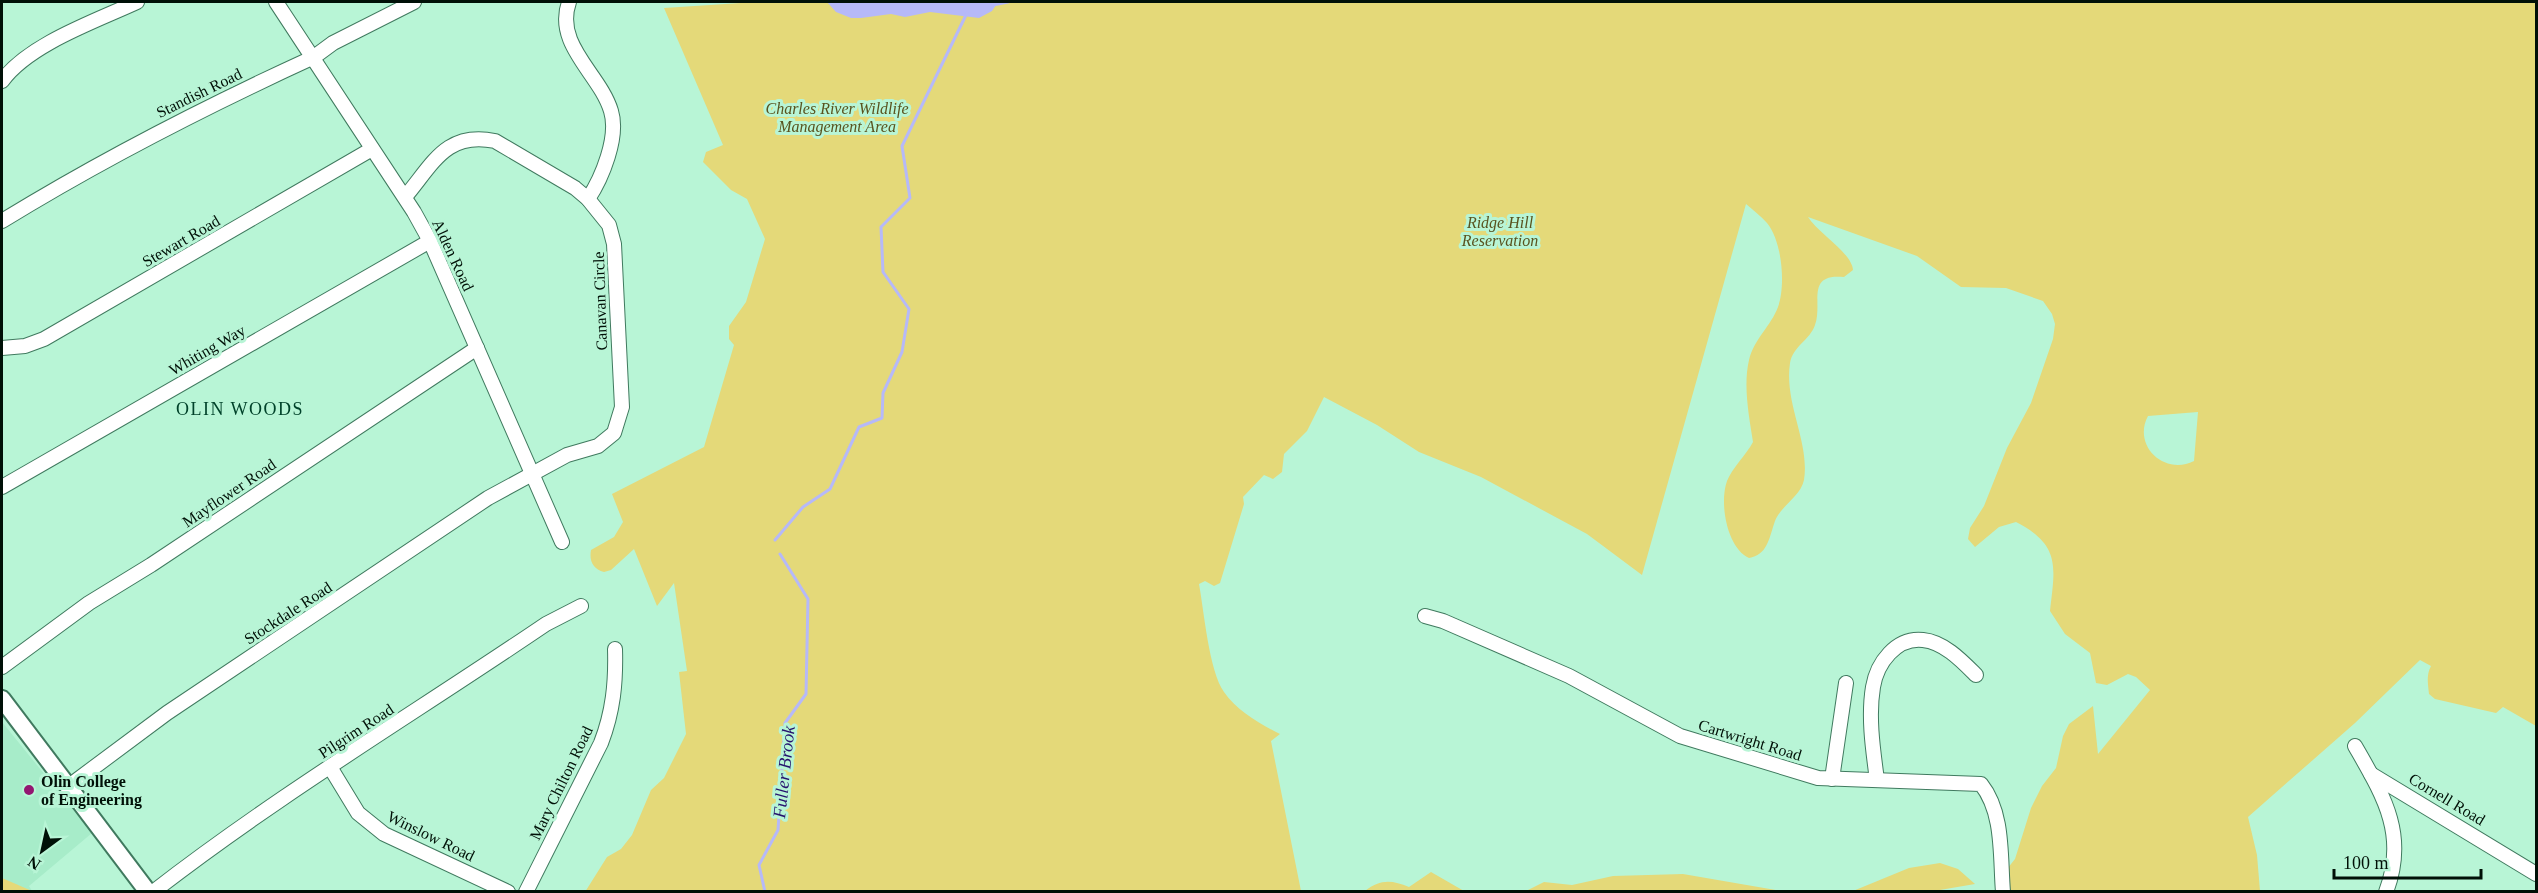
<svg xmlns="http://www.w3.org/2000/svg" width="2538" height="893" font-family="Georgia,serif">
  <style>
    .built { fill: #a7ecc9 }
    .green { fill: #e4d979; fill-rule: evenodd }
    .water { fill: #b6b9f8 }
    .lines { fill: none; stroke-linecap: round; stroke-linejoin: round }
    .stream { stroke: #b6b9f8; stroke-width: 3 }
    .minor-casing { stroke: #407a5f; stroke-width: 16 }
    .major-casing { stroke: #407a5f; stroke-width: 20 }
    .minor { stroke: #fff; stroke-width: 14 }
    .major { stroke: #fff; stroke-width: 16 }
    .poi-dot { fill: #931671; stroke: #b8f5d6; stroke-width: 2 }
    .labels { text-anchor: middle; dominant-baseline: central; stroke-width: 6; stroke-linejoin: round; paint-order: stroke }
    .street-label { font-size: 16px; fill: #001007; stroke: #b8f5d6 }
    .park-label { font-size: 16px; font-style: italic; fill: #59531f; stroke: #b8f5d6 }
    .poi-label { font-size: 16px; font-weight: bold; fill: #001007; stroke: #b8f5d6; text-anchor: start }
    .neighbourhood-label { font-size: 18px; letter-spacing: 1.5px; fill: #00422a; stroke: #b8f5d6 }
    .water-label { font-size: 18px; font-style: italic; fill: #26136e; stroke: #b8f5d6 }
  </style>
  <rect width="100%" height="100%" fill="#b8f5d6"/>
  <path class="built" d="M2,722L92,833L29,886L32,891H2Z"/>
  <g class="green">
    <path d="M756,2H2536V726L2503,707L2496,713L2435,699L2429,694C2428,684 2426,675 2431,666L2420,660L2355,723L2248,817L2257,855L2260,891H2009L2007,869L2015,859L2031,808L2042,786L2056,768L2063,736L2069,724L2093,706L2098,754L2150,690L2136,677L2128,674L2107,685L2096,683L2090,653L2065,634L2050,611C2055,567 2061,545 2016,522L1999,527L1975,547L1968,539L1970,528L1984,506L2007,448L2031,403L2053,339L2055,324L2052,314L2043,301L2006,288L1961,287L1917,256L1808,217C1818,233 1852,253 1853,270L1844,277C1805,273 1823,303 1815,325C1810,340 1793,346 1790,363C1784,404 1810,442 1804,480C1800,498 1779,506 1774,524C1769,539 1767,555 1749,558C1727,548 1719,503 1727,481C1732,468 1746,455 1753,442C1749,416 1743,386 1749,360C1754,339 1771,326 1778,307C1786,285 1782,241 1767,223C1761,216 1753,210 1746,204L1642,575L1587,534L1481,477L1419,452L1377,425L1324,397L1307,431L1284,454L1282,472L1273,479L1264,475L1243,497L1244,504L1220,583L1214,586L1205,581L1199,584C1204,611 1209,671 1224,692C1237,711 1260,724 1280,734L1271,741L1301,891L585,892L607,857L621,849L632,835L651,790L664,778L686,734L679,672L687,671L674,583L657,606L634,549L611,570L604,572C593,569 589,561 591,550L614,537L623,522L612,494L704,447L734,345L729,339V326L746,302L765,239L747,199L731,190L703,162L706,152L723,145L664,8ZM2198,412L2194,461C2165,476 2132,446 2148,416Z"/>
    <path d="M1940,863L1958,869L1975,884L1934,891H1853L1909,868Z"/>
    <path d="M1431,872L1464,891H1365C1380,879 1392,880 1409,887Z"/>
    <path d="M1683,874L1782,891H1526L1544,882L1572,885L1613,876Z"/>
    <path d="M2,878L32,891H2Z"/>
  </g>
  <path class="water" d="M827,2H998L992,11L979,18L930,12L905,17L891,14L861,18H851L836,12Z"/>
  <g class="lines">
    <g class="stream">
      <path d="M993,5L1008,2"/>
      <path d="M775,540L803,507L830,489L859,427L882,418L883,393L902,352L909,309L883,272L881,227L910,198L902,146L967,13"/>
      <path d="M765,892L759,865L778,830L785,723L806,694L808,599L780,554"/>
    </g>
    <g class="minor-casing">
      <g id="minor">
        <path d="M276,2L414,212L430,241L562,542"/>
        <path d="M569,2C554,45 600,74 611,111C619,137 602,178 588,199"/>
        <path d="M2,81C29,44 96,21 137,2"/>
        <path d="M2,221C103,159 207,106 314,57L333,43L414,2"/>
        <path d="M2,348L25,346L44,339L372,149"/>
        <path d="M2,487L430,241"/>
        <path d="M1425,616L1443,621L1569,676L1680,736L1818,778L1981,784C2004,813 2000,856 2003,892"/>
        <path d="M2,667L89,603L151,565L477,348"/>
        <path d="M2355,746C2383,795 2408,834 2386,892"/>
        <path d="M330,767L358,813L384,834L508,892"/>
        <path d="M2371,774L2536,874"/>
        <path d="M1832,779L1846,683"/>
        <path d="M1877,780C1873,750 1868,717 1873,687C1877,663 1896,637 1923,640C1944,642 1962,661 1976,675"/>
        <path d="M69,786L167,713L488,498L567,455L598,446L614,433L622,407L614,244L609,225L588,199L575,188L495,141C446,131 433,164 405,197"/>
        <path d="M153,892C278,795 415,713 546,624L581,606"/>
        <path d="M526,892L601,743C613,712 616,683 615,649"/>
      </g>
    </g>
    <g class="major-casing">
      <path id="major" d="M2,699L148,892"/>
    </g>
    <use href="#minor" class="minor"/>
    <use href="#major" class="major"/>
  </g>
  <circle class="poi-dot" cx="29" cy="790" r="6"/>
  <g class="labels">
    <g class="street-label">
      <text transform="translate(199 93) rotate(-26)">Standish Road</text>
      <text transform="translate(181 241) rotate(-30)">Stewart Road</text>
      <text transform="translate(453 255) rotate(65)">Alden Road</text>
      <text transform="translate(600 301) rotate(-92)">Canavan Circle</text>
      <text transform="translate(207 350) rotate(-30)">Whiting Way</text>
      <text transform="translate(229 493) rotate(-34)">Mayflower Road</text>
      <text transform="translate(288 613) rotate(-33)">Stockdale Road</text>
      <text transform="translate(356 731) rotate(-33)">Pilgrim Road</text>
      <text transform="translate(1750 740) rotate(17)">Cartwright Road</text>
      <text transform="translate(561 783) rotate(-64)">Mary Chilton Road</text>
      <text transform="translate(2447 799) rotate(31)">Cornell Road</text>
      <text transform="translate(431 836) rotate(26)">Winslow Road</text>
    </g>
    <g class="park-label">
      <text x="837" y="108">Charles River Wildlife<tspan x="837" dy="18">Management Area</tspan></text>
      <text x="1500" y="222">Ridge Hill<tspan x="1500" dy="18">Reservation</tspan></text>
    </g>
    <g class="poi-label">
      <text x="41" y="781">Olin College<tspan x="41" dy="18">of Engineering</tspan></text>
    </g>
    <g class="neighbourhood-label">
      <text x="240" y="409">OLIN WOODS</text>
    </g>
    <g class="water-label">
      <text transform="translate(784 772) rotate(-84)">Fuller Brook</text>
    </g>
  </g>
  <rect width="2538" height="893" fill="none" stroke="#001007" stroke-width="6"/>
  <g transform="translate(42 851) rotate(213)" stroke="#b8f5d6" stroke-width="4.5" paint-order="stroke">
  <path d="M0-4.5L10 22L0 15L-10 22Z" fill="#001007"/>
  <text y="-9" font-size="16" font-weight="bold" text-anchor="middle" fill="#001007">N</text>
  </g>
  <path d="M2334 869v9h147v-9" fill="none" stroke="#001007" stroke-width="3"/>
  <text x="2343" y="869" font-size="18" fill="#001007" stroke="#b8f5d6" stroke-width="4.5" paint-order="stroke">100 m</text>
</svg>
